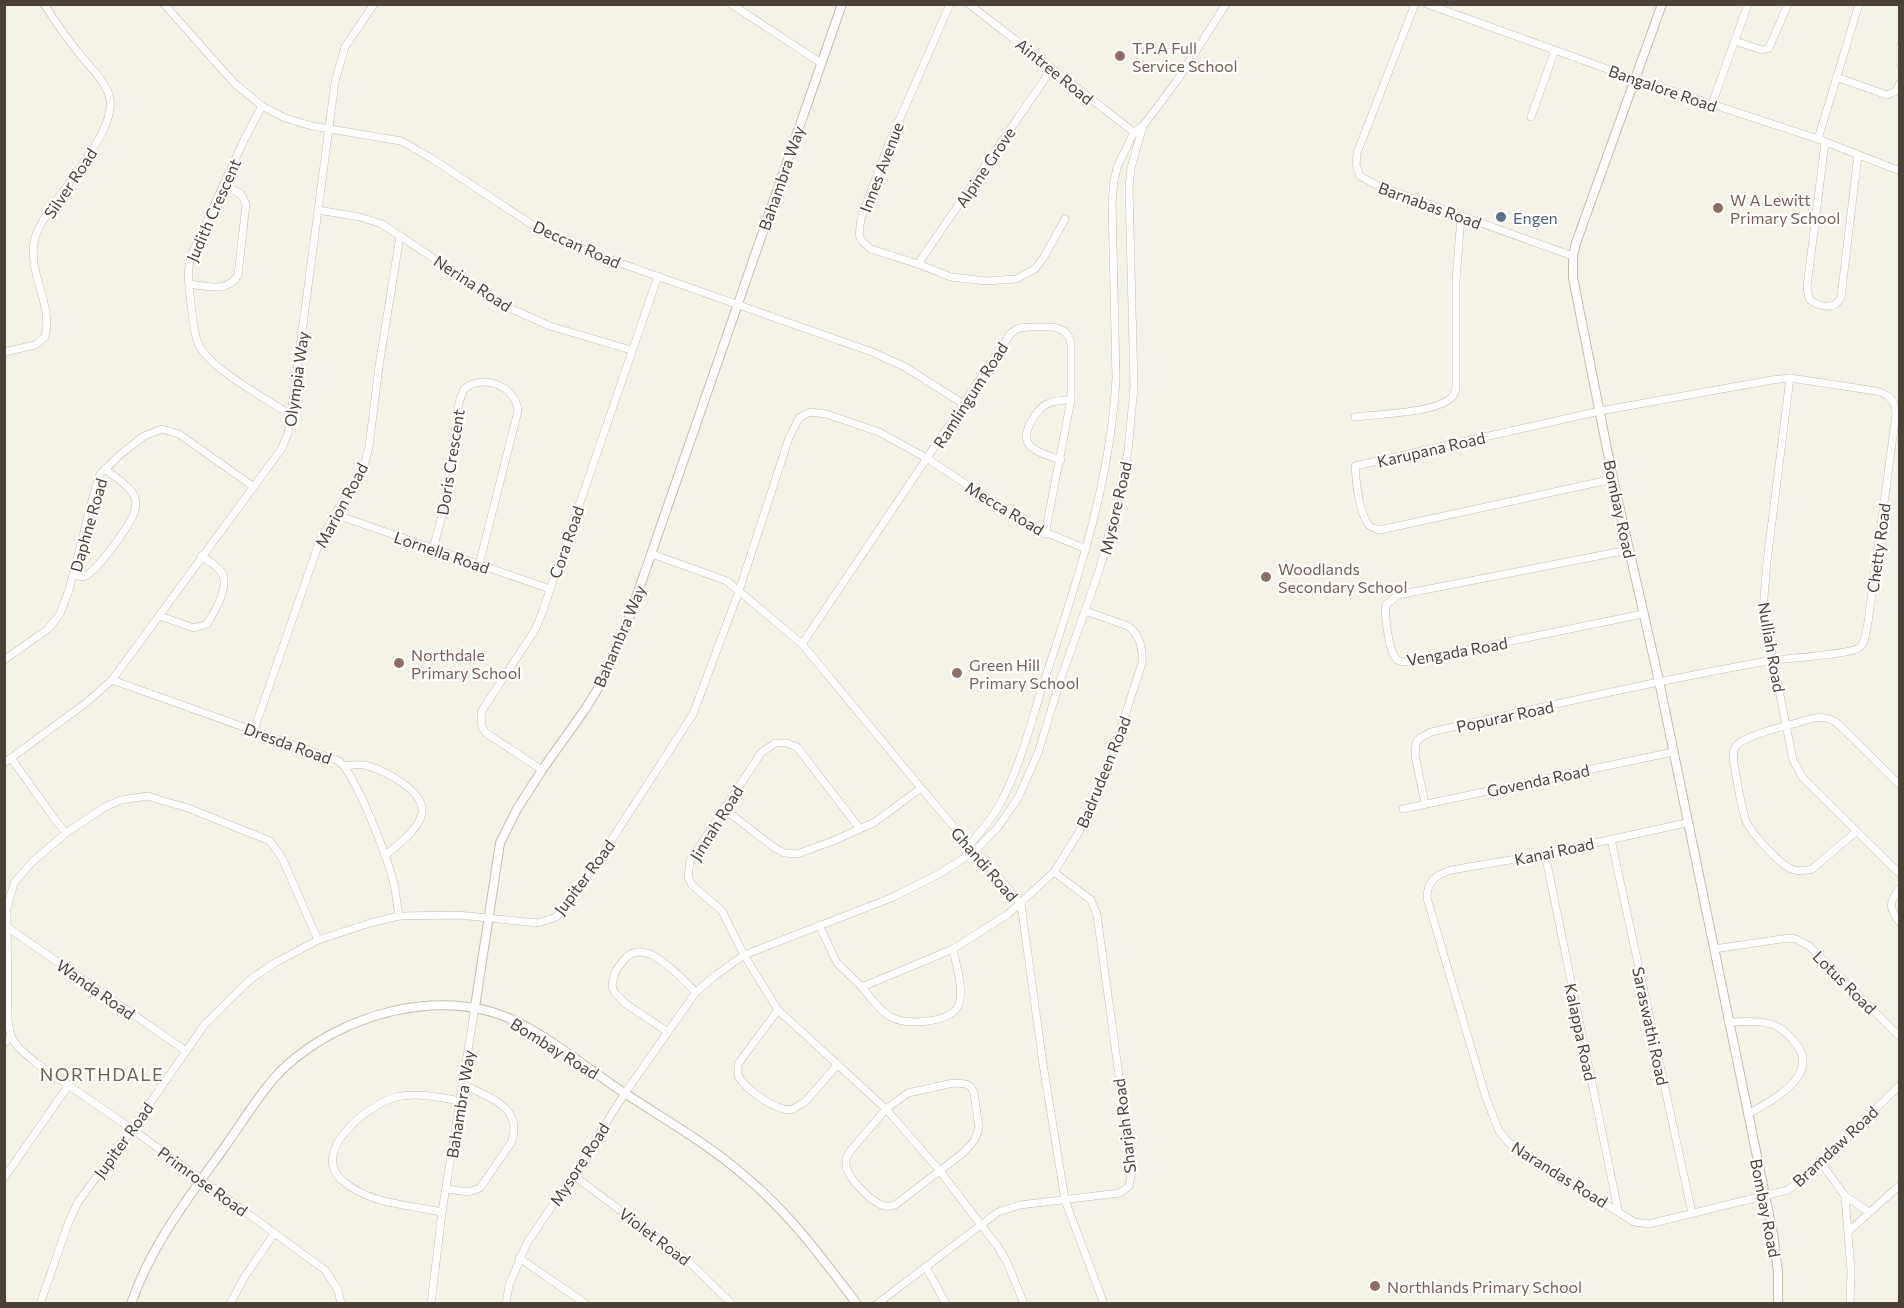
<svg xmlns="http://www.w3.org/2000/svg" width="1904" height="1308" font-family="Commissioner,sans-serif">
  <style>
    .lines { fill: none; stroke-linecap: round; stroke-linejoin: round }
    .minor-casing { stroke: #c5bdac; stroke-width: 8 }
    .tertiary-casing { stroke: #c5bdac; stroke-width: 10 }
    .minor { stroke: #fff; stroke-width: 7 }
    .tertiary { stroke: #fff; stroke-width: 8 }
    .education-dot { fill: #8d6e63; stroke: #fff; stroke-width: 2 }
    .service-dot { fill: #5c6f8a; stroke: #fff; stroke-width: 2 }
    .labels { text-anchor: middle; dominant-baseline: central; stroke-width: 4.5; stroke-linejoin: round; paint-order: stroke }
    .education-label { font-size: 16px; fill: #785e54; stroke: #fff; text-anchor: start }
    .street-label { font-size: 16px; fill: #4a4236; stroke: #fff }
    .service-label { font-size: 16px; fill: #4e5e75; stroke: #fff; text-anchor: start }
    .neighbourhood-label { font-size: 18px; letter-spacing: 1.5px; fill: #6d614c; stroke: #fff }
  </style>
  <rect width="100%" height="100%" fill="#f5f2e8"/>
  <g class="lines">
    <g class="minor-casing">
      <g id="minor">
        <path d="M164,4L234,83L262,106L285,118L312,126L401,141L431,158L546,234L600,256L872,352L905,367L962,403"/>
        <path d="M731,4L821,63"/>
        <path d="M950,4L888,146L861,218L859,235L862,241L871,249L918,264L951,277L986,281L1016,279L1035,269L1044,257L1065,219"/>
        <path d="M969,4L1135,133"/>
        <path d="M1415,4L1357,153L1356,165L1360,176L1378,186L1573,256"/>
        <path d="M1427,4L1635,79L1818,139L1900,171"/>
        <path d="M1735,41L1762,50L1769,48L1788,4"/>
        <path d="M1900,46V64"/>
        <path d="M1836,77L1887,95L1896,91L1900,83"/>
        <path d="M1712,104L1748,4"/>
        <path d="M262,106L245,138L192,254C186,271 189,286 191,304C193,318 193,333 199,345C211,370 267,399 291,415"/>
        <path d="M1531,117L1555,50"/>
        <path d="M1818,139L1859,4"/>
        <path d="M1825,142L1807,287L1809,299C1818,307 1835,311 1841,297L1858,155"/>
        <path d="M318,210L360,217L382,224L507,307L550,326L631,350"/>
        <path d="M918,264L1051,70"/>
        <path d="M189,284C206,286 228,293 238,275L246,204L241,194L223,185"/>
        <path d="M4,352L35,345L45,337C54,305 26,271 35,238C46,200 128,127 107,90C101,77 91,68 82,57C68,40 56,23 44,4"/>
        <path d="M1790,378L1767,561L1763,610L1793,760L1803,778L1900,874"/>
        <path d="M1355,417C1378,414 1435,413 1451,398C1455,394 1456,390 1456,385V281L1461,216"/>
        <path d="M1061,460C1050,456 1032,452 1027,441C1023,430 1038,408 1047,404C1054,400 1063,400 1071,400"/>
        <path d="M334,514L550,589"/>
        <path d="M433,549L445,505L459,402L464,389C483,373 516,386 518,411L479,565"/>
        <path d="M1628,550L1398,595L1386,605C1384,614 1389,650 1395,657C1398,662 1403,662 1408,662L1643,614"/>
        <path d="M652,554L727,581L802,644L921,788L970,846L986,862L1021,904L1043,1064L1065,1200L1104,1304"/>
        <path d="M73,575L83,577C96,573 126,530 133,516C135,511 137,504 135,498C131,486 114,477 105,469"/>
        <path d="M160,616L194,628L207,624C214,613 228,589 223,575C220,567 208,561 201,556"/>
        <path d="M802,644L1011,333L1019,328L1029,327H1054L1064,331L1069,337L1071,344V400L1045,534"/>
        <path d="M4,660L48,629L60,614L69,590L93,497L100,474L121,454L144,436L162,429L179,434L254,487"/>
        <path d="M112,680L339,761C357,777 388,859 394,884C396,894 397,905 399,916"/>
        <path d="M254,730L320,540L364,466L369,447L379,366L400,236"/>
        <path d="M11,758L56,821L66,833"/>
        <path d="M4,763L86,703L112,680L282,448L288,433L291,415L335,82L345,47L374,4"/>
        <path d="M345,766C351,765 357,764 364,765C382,769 425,790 422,813C419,830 397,845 385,856"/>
        <path d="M542,770L486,733L482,727L481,712L535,630L542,613L658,276"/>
        <path d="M1425,804L1415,755L1416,743L1420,738L1431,732C1543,707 1655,681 1768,661C1787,658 1846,655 1859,648C1866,643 1866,630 1868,622L1896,414C1895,399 1890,395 1876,391L1790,378L1772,380L1600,411L1355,466C1356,481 1359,511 1368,524C1371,528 1375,529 1380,530L1613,479"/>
        <path d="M724,809L775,848L784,853L797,854L833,841L875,822L921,788"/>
        <path d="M1403,809L1673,752"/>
        <path d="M1686,823L1545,854L1451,870C1436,875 1427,881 1427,898L1486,1098L1499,1131L1509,1143L1634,1222L1649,1224L1788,1190L1821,1163L1900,1085"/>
        <path d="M860,829L797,747L787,743H775L761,753L690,861L688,877L692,885L722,911L744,955L778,1010L886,1109L939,1170L998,1247L1007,1262L1024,1304"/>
        <path d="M1857,831L1812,869C1804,871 1796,872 1789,868C1777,861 1751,833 1746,821C1741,806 1739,791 1736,776C1735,767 1730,752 1737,745C1746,736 1781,727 1793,724C1808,720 1823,712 1837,723L1900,785"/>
        <path d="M1611,839L1692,1213"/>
        <path d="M968,848C978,833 991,821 1000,804C1020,767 1030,725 1043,685C1076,584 1111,483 1116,377L1112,203L1114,180L1118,165L1134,132L1143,126L1176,82L1226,4"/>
        <path d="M1545,854L1618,1210"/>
        <path d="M1900,888C1888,903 1889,908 1900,923"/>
        <path d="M819,925L837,963L862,987L953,949L1008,914L1054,872L1079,832L1107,771L1142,663C1143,648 1140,635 1128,626L1085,611"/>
        <path d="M7,927L186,1051"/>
        <path d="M318,940L282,858L270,841L188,808L160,800L148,796L121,800L105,807L66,833L32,862L14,883L7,908L8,1021L11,1037L18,1047L36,1063L132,1129L325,1270L338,1290L341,1304"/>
        <path d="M1714,949L1789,938L1796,939L1809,946L1900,1037"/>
        <path d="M862,987C870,997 879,1010 891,1017C906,1026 953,1023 959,1004C964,989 956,965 953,949"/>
        <path d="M778,1010L738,1064V1076C747,1090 774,1110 791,1110L805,1102L838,1064"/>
        <path d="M1728,1022C1741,1022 1754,1020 1766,1023C1777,1024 1786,1032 1793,1040C1824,1073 1774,1100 1748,1114"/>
        <path d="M668,1032L626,1004L614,992L612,986C613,975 616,969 623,961C644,933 679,977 696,992"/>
        <path d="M4,1043L11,1037"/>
        <path d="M953,1083L966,1084L971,1087L974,1093L979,1128L974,1141L963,1153L895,1205C892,1206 889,1207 885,1206C873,1204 846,1177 846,1164C845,1159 848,1155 851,1150L886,1109L908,1093Z"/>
        <path d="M1821,1163L1845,1196L1851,1271L1850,1304"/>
        <path d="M573,1175L688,1261L732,1304"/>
        <path d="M4,1178L68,1086"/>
        <path d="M447,1189L468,1192L480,1188L511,1143C525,1107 488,1097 462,1084"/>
        <path d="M1845,1196L1869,1212"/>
        <path d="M442,1212C410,1205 369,1204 343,1181C308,1152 369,1104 396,1097C416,1092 439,1097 460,1101"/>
        <path d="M1849,1231L1900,1185"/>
        <path d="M519,1258L586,1304"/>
        <path d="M926,1267L946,1304"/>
        <path d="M40,1304L68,1224L78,1202L132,1129L205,1024L251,979L273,964L318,940L370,923L399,916L458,915L538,923L556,917L564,909L605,850L693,714L739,591L789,438L799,418L810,412L826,414L879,432L928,459L1026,524L1086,549"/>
        <path d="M230,1304L245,1276L274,1234"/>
        <path d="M431,1304L442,1212L475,1007"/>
        <path d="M506,1304L509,1285L527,1243L573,1175L625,1093L696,992L716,975L744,955L891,898L939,874L975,851L998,827L1018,798L1038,753L1060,681L1099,571L1119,497L1128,451L1134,387L1129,187L1131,168L1143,126"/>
        <path d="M877,1304L998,1212L1020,1205L1120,1193L1129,1186L1132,1169L1130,1156L1097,915L1091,900L1054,872"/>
      </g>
    </g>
    <g class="tertiary-casing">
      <g id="tertiary">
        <path d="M1662,4L1576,243L1573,256V278L1613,479L1659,681L1773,1234L1778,1272V1304"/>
        <path d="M475,1007L500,843L517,809L542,770L586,708L600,685L623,635L842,4"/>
        <path d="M131,1304C151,1245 189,1197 224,1148C242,1123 264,1086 286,1066C343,1014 439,987 511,1019C549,1036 590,1071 626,1094C667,1121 710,1145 747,1178C790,1214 823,1259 857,1304"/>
      </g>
    </g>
    <use href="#minor" class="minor"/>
    <use href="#tertiary" class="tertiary"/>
  </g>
  <g class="education-dot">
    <circle cx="1120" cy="56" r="6"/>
    <circle cx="1718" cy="208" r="6"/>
    <circle cx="1266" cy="577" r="6"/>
    <circle cx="399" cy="663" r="6"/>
    <circle cx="957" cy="673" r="6"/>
    <circle cx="1375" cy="1286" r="6"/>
  </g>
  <circle class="service-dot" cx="1501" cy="217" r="6"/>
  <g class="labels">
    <g class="education-label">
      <text x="1132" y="47">T.P.A Full<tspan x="1132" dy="18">Service School</tspan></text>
      <text x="1730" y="199">W A Lewitt<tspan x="1730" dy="18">Primary School</tspan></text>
      <text x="1278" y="568">Woodlands<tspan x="1278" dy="18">Secondary School</tspan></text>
      <text x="411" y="654">Northdale<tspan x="411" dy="18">Primary School</tspan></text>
      <text x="969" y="664">Green Hill<tspan x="969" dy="18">Primary School</tspan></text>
      <text x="1387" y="1286">Northlands Primary School</text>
    </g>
    <g class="street-label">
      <text transform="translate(1055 71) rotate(39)">Aintree Road</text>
      <text transform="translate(1663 88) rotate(19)">Bangalore Road</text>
      <text transform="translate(881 167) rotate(-69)">Innes Avenue</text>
      <text transform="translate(985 167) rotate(-56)">Alpine Grove</text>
      <text transform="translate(781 178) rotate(-71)">Bahambra Way</text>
      <text transform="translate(70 183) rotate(-56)">Silver Road</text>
      <text transform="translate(1430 205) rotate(20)">Barnabas Road</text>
      <text transform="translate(213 210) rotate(-66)">Judith Crescent</text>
      <text transform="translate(577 244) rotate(24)">Deccan Road</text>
      <text transform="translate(473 283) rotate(33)">Nerina Road</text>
      <text transform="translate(296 379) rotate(-82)">Olympia Way</text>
      <text transform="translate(970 395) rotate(-57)">Ramlingum Road</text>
      <text transform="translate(1431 449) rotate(-13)">Karupana Road</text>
      <text transform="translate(450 462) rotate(-81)">Doris Crescent</text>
      <text transform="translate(341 505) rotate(-62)">Marion Road</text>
      <text transform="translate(1005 508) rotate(31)">Mecca Road</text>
      <text transform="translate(1115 508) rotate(-77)">Mysore Road</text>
      <text transform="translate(1620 509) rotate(78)">Bombay Road</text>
      <text transform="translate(88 525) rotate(-74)">Daphne Road</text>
      <text transform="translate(566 542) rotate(-71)">Cora Road</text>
      <text transform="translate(1878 548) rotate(-82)">Chetty Road</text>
      <text transform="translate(442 552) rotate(19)">Lornella Road</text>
      <text transform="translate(619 636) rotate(-67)">Bahambra Way</text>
      <text transform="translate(1772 647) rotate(80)">Nulliah Road</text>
      <text transform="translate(1457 651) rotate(-10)">Vengada Road</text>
      <text transform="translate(1505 716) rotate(-12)">Popurar Road</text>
      <text transform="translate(288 743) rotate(20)">Dresda Road</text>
      <text transform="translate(1103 772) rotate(-68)">Badrudeen Road</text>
      <text transform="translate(1538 780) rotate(-12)">Govenda Road</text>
      <text transform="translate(716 823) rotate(-58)">Jinnah Road</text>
      <text transform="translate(1554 851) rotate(-12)">Kanai Road</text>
      <text transform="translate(985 864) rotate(49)">Ghandi Road</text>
      <text transform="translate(584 877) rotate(-53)">Jupiter Road</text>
      <text transform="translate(1845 982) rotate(45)">Lotus Road</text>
      <text transform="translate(96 989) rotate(35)">Wanda Road</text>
      <text transform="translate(1651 1026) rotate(78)">Saraswathi Road</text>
      <text transform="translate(1581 1032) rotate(78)">Kalappa Road</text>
      <text transform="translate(555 1048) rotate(32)">Bombay Road</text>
      <text transform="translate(460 1104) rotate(-81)">Bahambra Way</text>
      <text transform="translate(1124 1126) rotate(-97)">Sharjah Road</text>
      <text transform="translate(123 1140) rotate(-54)">Jupiter Road</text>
      <text transform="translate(1835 1146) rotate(-43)">Bramdaw Road</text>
      <text transform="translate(579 1164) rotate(-57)">Mysore Road</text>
      <text transform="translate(1560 1174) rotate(32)">Narandas Road</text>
      <text transform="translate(203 1181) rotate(36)">Primrose Road</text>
      <text transform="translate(1766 1208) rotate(79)">Bombay Road</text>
      <text transform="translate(655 1236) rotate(37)">Violet Road</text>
    </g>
    <g class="service-label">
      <text x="1513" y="217">Engen</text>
    </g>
    <g class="neighbourhood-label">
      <text x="102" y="1074">NORTHDALE</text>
    </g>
  </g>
  <rect width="1904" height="1308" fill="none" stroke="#4a4236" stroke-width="12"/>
</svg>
